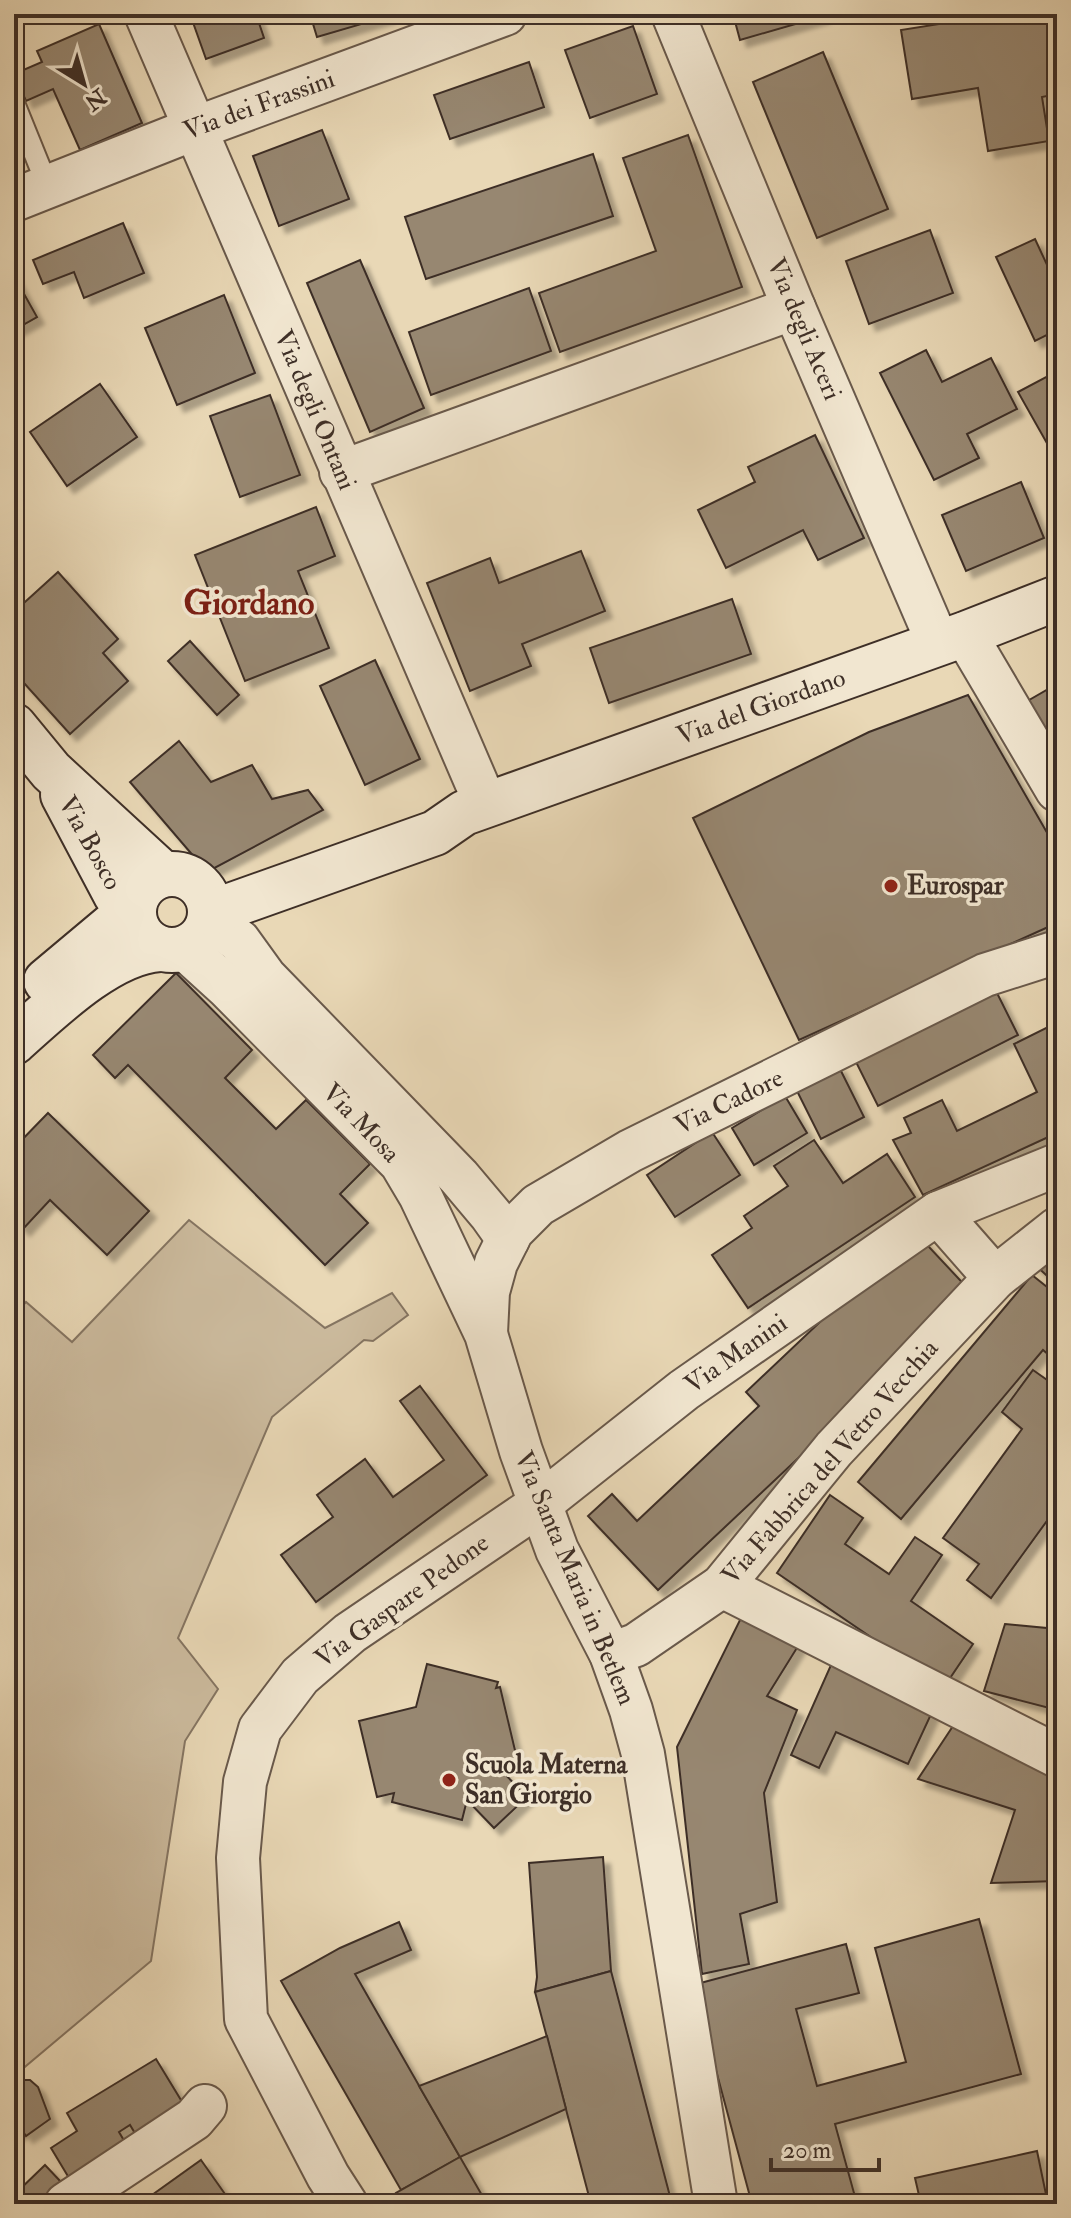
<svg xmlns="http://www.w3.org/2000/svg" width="1071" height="2218" font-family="'IM FELL Double Pica',serif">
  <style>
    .green { fill: #ccbb9e; stroke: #857562; stroke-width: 2 }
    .building { fill: #978771; stroke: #3e2f27; stroke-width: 2; filter: url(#shadow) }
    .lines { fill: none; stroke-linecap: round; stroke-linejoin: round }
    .lane-casing { stroke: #69594b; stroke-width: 24 }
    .street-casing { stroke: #69594b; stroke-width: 46 }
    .secondary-casing { stroke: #3e2f27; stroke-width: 48 }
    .lane { stroke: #f1e6d0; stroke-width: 20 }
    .street { stroke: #f1e6d0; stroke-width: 42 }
    .secondary { stroke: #f1e6d0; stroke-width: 44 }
    .poi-dot { fill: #8f2418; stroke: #f1e6d0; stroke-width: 3 }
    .labels { text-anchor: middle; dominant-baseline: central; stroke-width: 7; stroke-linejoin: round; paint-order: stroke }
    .street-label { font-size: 26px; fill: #3e2f27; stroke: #f1e6d0 }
    .poi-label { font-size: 26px; font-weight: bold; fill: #3e2f27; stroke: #f1e6d0; text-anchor: start }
    .district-label { font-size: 34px; font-weight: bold; fill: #7a1f14; stroke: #f1e6d0 }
  </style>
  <defs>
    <filter id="shadow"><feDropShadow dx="7" dy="7" stdDeviation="2" flood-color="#0004"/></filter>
  </defs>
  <rect width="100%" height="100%" fill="#e9d8b6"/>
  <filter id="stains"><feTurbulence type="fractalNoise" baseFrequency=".0025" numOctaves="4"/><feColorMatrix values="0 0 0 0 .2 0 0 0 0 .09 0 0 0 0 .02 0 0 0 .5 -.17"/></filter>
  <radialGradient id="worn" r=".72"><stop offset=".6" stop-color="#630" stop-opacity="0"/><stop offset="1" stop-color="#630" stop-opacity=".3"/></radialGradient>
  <path class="green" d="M189,1220L325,1328L392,1293L408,1315L373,1341L364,1340L272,1417L178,1638L218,1689L185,1741L151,1961L14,2076V1315L26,1302L72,1342Z"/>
  <g class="building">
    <path d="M190,14H256L264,38L206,59Z"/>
    <path d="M310,14H388L389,16L317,37Z"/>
    <path d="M733,14H822L823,16L740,40Z"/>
    <path d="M1002,14H1057V94L1042,97L1049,141L988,151L978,88L912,99L901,30Z"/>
    <path d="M99,24L142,123L80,150L53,89L26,101L14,74L42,62L37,51Z"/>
    <path d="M633,26L657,94L590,118L565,50Z"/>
    <path d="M823,52L888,209L817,238L753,82Z"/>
    <path d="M529,62L544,107L450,139L434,95Z"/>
    <path d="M322,130L349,199L279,226L253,156Z"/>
    <path d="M688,135L742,287L560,352L539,293L656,251L623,158Z"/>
    <path d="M593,154L613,216L426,279L405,217Z"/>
    <path d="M123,223L144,273L84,298L74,272L43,284L33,260Z"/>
    <path d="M930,230L953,293L869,324L846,261Z"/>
    <path d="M1035,239L1048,267L1057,263V330L1035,341L996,257Z"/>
    <path d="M360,260L424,408L370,432L307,283Z"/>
    <path d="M14,276L37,317L14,330Z"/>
    <path d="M529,288L551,351L431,395L409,332Z"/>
    <path d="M224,295L255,373L177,405L145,328Z"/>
    <path d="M926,350L942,382L991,358L1017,409L967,434L979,458L934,480L880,373Z"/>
    <path d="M1048,376L1057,392V461L1018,392Z"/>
    <path d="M100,384L137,437L67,486L30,432Z"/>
    <path d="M270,395L300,475L240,497L210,416Z"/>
    <path d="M815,435L864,538L818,560L803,530L726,568L698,510L755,482L748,467Z"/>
    <path d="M1021,482L1044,538L966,571L942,515Z"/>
    <path d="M316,507L335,556L298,571L329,648L245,681L195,555Z"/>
    <path d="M581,551L605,611L522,644L531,666L470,691L427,583L490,558L499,583Z"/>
    <path d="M58,572L118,639L103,653L128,681L70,734L14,672L22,663L14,655V612Z"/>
    <path d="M732,599L751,654L609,703L590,648Z"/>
    <path d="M190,641L239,695L217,715L168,661Z"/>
    <path d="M375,660L420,759L365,785L320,686Z"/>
    <path d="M1057,684V770L1017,707Z"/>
    <path d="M968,695L1057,850V923L799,1040L693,818L869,732Z"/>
    <path d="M179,741L211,782L252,765L272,799L308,790L323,810L207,872L130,782Z"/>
    <path d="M176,973L252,1050L225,1078L276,1129L306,1100L370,1164L340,1194L368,1223L325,1265L128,1065L115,1078L93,1055Z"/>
    <path d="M996,991L1018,1035L878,1106L856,1062Z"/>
    <path d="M1052,1025L1057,1035V1133L923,1195L893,1140L911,1133L904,1118L942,1100L957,1131L1037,1092L1014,1044Z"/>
    <path d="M838,1065L864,1117L821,1139L795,1087Z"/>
    <path d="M785,1096L807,1133L754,1165L732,1128Z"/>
    <path d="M48,1113L149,1211L107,1255L50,1200L23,1229L14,1219V1148Z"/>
    <path d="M712,1132L740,1175L675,1217L647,1175Z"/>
    <path d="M814,1140L843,1183L887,1154L915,1197L748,1308L712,1255L752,1228L744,1216L788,1186L774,1166Z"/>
    <path d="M915,1232L973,1294L658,1590L588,1516L612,1494L637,1521L759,1406L746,1392Z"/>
    <path d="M1057,1250V1285L1033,1263Z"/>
    <path d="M1032,1275L1057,1295V1362L1043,1350L901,1519L858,1482Z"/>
    <path d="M1033,1370L1057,1387V1507L991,1598L967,1580L979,1564L943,1538L1022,1429L1002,1412Z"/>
    <path d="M420,1386L487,1475L316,1602L281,1555L333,1517L317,1495L365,1459L393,1497L444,1460L400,1401Z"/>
    <path d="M830,1495L863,1518L845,1544L889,1574L915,1537L942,1555L911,1601L973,1644L944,1687L777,1573Z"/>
    <path d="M743,1614L800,1643L767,1696L797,1710L764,1793L777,1902L740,1914L749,1964L702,1974L677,1747Z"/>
    <path d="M1005,1624L1057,1629V1710L984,1691Z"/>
    <path d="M427,1664L498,1682L496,1688L500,1687L518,1763L499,1768L527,1797L494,1828L467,1800L462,1820L392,1802L394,1793L377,1797L359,1721L416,1707Z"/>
    <path d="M831,1665L933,1710L908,1764L836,1732L819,1768L791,1755Z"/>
    <path d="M955,1723L1057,1775V1881L991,1883L1015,1810L918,1779Z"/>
    <path d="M603,1857L611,1971L535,1992L537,1977L529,1863Z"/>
    <path d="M979,1919L1021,2074L835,2124L857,2204H752L693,1985L846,1944L859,1993L796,2009L817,2086L906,2062L875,1948Z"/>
    <path d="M399,1922L411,1950L355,1974L460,2157L401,2190L281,1981L340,1948Z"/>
    <path d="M611,1971L672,2204H591L535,1992Z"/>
    <path d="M547,2036L566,2109L460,2157L419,2086Z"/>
    <path d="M156,2059L187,2110L139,2140L130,2125L119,2132L129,2149L72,2183L51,2148L77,2131L67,2113Z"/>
    <path d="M22,2080H30L38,2087L50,2119L26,2136L22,2130L14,2135V2086Z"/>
    <path d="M1037,2151L1048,2204H921L915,2178Z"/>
    <path d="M460,2157L487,2204H402L396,2193Z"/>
    <path d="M201,2160L232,2204H158L152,2195Z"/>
    <path d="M45,2165L62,2183L39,2204H14V2195Z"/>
  </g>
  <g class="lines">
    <g class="lane-casing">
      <path id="lane" d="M14,103L48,187"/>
    </g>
    <g class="street-casing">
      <g id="street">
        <path d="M146,14L486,805"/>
        <path d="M673,14L794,308L938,643"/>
        <path d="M14,200L196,128L505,14"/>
        <path d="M341,472L794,308"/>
        <path d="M965,634L1057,790"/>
        <path d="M209,919L239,941L265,977L459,1177L491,1215L508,1239"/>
        <path d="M184,948L228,988L401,1163L420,1195L486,1334L521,1451L557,1550L611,1654L631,1710L643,1754L716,2204"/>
        <path d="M938,1213L1057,1165"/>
        <path d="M486,1333L488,1292L496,1263L512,1231L538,1205L630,1151L985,975L1057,952"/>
        <path d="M722,1586L1057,1756"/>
        <path d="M611,1654L636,1645L722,1586L834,1449L995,1278L1057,1229"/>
        <path d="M66,2204L194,2119L205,2106"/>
        <path d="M346,2204L328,2176L246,2019L238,1858L245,1782L260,1729L300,1676L350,1633L540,1504L684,1390L938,1213L995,1278"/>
      </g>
    </g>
    <g class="secondary-casing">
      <g id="secondary">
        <path d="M14,726L51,771L163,874"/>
        <path d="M63,795L116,895L133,911"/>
        <circle cx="172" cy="912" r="38"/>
        <path d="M210,913L435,833L464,813L965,634L1057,598"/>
        <path d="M46,981L114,924L133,916"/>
        <path d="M14,1042C51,1009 109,952 160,949"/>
      </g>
    </g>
    <use href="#lane" class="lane"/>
    <use href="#street" class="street"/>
    <use href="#secondary" class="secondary"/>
  </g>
  <g class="poi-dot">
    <circle cx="891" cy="886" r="8"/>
    <circle cx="449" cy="1780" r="8"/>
  </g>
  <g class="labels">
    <g class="street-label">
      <text transform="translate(259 105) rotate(-20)">Via dei Frassini</text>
      <text transform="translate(804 329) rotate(67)">Via degli Aceri</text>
      <text transform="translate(315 410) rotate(67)">Via degli Ontani</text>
      <text transform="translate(761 707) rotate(-20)">Via del Giordano</text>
      <text transform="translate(90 843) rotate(61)">Via Bosco</text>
      <text transform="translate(729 1102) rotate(-26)">Via Cadore</text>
      <text transform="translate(361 1123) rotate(46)">Via Mosa</text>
      <text transform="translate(736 1354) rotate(-35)">Via Manini</text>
      <text transform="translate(830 1462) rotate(-49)">Via Fabbrica del Vetro Vecchia</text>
      <text transform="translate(575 1578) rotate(67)">Via Santa Maria in Betlem</text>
      <text transform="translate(402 1601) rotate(-36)">Via Gaspare Pedone</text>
    </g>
    <g class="poi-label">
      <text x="907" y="886">Eurospar</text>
      <text x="465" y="1765">Scuola Materna<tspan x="465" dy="30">San Giorgio</tspan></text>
    </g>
    <g class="district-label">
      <text x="249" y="603">Giordano</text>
    </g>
  </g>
  <rect width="1071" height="2218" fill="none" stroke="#e9d8b6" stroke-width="48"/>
  <rect x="16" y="16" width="1039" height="2186" fill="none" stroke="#3e2f27" stroke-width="4"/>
  <rect x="24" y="24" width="1023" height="2170" fill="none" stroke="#3e2f27" stroke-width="2"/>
  <g transform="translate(84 84) rotate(143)" stroke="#f1e6d0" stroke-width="6" paint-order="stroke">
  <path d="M0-6L14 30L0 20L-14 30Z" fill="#3e2f27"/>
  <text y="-12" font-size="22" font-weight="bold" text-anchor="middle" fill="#3e2f27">N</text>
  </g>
  <path d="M771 2158v12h108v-12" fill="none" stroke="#3e2f27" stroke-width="4"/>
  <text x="783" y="2158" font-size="24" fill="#3e2f27" stroke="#f1e6d0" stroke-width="6" paint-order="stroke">20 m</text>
  <rect width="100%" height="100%" filter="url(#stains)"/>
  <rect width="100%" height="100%" fill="url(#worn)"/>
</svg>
